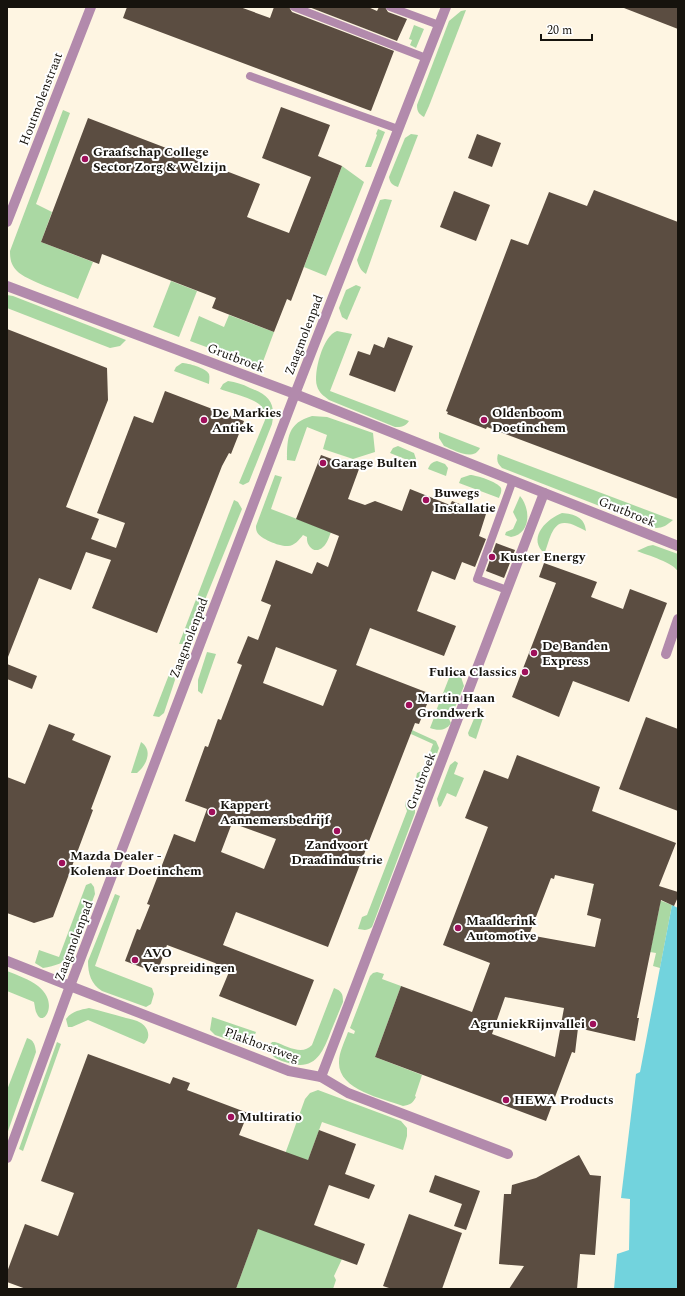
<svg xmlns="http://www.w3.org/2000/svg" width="685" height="1296" font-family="Spectral,serif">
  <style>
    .green { fill: #aad8a3 }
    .water { fill: #72d3dd }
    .building { fill: #5b4d41; fill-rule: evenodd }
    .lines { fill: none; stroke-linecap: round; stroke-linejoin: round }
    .service { stroke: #b28aac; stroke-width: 8 }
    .minor { stroke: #b28aac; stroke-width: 10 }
    .tertiary { stroke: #b28aac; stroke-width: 10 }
    .poi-dot { fill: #9f105b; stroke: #fff; stroke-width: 1.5 }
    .labels { text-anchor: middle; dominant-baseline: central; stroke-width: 4; stroke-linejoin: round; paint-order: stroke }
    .street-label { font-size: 13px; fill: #16130d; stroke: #fff }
    .poi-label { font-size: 13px; font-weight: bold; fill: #16130d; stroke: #fff; text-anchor: start }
  </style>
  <rect width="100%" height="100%" fill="#fef5e2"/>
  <g class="green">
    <path d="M466,10L429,106L424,117C419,114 417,112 417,105L449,21L461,11Z"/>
    <path d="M414,25L424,29L416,48L410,45L412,40L409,39Z"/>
    <path d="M63,110L70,113L36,204L52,212L41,242L93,262L78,299C65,293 25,280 17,271C11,265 10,259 10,251Z"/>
    <path d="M378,129L385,132L371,167H365L377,135L376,134Z"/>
    <path d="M411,134L418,135L398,187C392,185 390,183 389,177L405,138Z"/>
    <path d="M342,166L364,182L326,276L304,267Z"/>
    <path d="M385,199L392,200L366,274C360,270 359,266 357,260L380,200Z"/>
    <path d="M171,281L197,291L179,337L153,327Z"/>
    <path d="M356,285L361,287L347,320L342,317L339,308L346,290Z"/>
    <path d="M7,295L13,296L126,340L120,346L110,348L7,308Z"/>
    <path d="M229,315L274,332L261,367L190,341L199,316L224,327Z"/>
    <path d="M337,331L352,334L330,391L409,421C405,427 401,427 395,427L329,400C324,396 319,393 317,386C313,373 323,335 337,331Z"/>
    <path d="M182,363C188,363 206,368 209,374C210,377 209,381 209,384L174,371L176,367Z"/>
    <path d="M228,381C236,382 242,384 250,388C269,395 276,403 272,424L249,482L243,485L239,483L265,420C265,415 265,411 262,407C257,399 230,393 220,389L223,384Z"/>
    <path d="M312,416L327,417L373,433L375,452L353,459L323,449L327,435L307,427L295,461L287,460C287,437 288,423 312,416Z"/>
    <path d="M439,432L480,448C473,462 454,450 444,446L439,438Z"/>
    <path d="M398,446L414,453L416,459L415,463L390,453L393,448Z"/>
    <path d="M498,454L673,520C667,525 663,528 656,528L502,468C498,464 496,461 498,454Z"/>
    <path d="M437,461L445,464L448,468L446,476L428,469C430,464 432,462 437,461Z"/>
    <path d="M275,475L282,477L271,509L331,532C329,537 327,544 323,547C315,555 306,546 307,537L303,535C299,540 294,546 288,546C281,547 260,539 257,532C256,530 256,528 256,526Z"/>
    <path d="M470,475C476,475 498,482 501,488C502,492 500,495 499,498L459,483L461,478Z"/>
    <path d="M520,496C531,509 531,534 511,537L505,535L506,532L513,529L517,520L513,512Z"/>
    <path d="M234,500L238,502L242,509L187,644H179Z"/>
    <path d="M562,513C574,514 585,517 586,531C580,528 572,523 565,523C552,522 549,542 545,552L542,551C529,536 547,519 562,513Z"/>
    <path d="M653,545L678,554V572C675,563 647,555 637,551L648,546Z"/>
    <path d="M207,652L216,654L202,694L198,691V680Z"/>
    <path d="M170,672L173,673L175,680L164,713L159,717L153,716Z"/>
    <path d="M451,673L461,677L464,686L453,712L446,715L436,711Z"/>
    <path d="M479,713L484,715L476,739L469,736L468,733L476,714Z"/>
    <path d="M435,715H438L449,719L451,723C446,731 438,731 430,728Z"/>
    <path d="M412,730L436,741L439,748C434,762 431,773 417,779L416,778L417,773L423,770L433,744L411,734Z"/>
    <path d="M141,742C153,750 147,765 137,773H131Z"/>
    <path d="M455,761L458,763L454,774L464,778L456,797L447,793L441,806L439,807L437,799L450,765Z"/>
    <path d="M406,801L415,804V813L372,927C367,931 364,930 358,929L362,917L367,915L407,811L405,805Z"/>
    <path d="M91,883L94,887L95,894L72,954C65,963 55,966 43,968L35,963L39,950L59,957L86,885Z"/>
    <path d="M594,884L654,899V898L672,905L660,968L653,966L656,953L650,952L660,905L592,890Z"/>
    <path d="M115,894L120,896L95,966L152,988L154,994L151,1004L146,1007L102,991C91,984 88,974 88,961Z"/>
    <path d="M7,971C17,975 29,979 38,986C60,1003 43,1028 37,1014C35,1011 35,1006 34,1002L7,991Z"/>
    <path d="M377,972L384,974L382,979L401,986L375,1057L422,1075L415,1096L416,1097C413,1103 410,1105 403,1106C382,1098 338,1090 339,1062C339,1052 345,1041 348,1032L354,1034L355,1031L350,1028L370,976L373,973Z"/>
    <path d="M334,988C342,991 343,994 343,1002C339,1012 335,1021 331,1031C322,1055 314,1072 285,1062C276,1059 270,1057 269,1046L272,1042H275C287,1046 302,1056 312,1045Z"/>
    <path d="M89,1008C101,1011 113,1014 126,1018C130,1019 136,1020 141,1023C149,1028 151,1038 144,1044L88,1020L72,1027H68L66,1019C72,1011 80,1010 89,1008Z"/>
    <path d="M212,1017L256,1032L253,1039L248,1043L242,1044L215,1035L210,1030Z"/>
    <path d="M27,1038C34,1040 35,1045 36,1052L7,1134V1090Z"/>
    <path d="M57,1042L61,1044L23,1151L19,1149Z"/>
    <path d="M318,1090L401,1121L407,1128V1136L403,1150L322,1122L288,1215L342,1259L334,1276L336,1280L333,1289H236L305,1099L310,1093Z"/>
  </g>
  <path class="water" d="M672,905L678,908V1289H614L617,1254L629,1250L630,1199L621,1198L636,1074L640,1072Z"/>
  <g class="building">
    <path d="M127,7H240L270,18L274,7H289L292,12L394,51L371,111L123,18Z"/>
    <path d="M309,7H368L377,11L379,7H385L388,12L407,19L397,41Z"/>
    <path d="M624,7H678V29L624,8Z"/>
    <path d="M281,107L330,125L318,156L342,166L291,301L287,299L274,332L212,308L216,298L102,254L99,264L41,242L88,118L260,184L247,217L289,233L311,177L262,158Z"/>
    <path d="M477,134L501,143L492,167L468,158Z"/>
    <path d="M594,190L678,222V499L487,427L486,429L447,414L448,412L446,411L511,239L528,245L549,192L587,206Z"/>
    <path d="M454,191L490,205L476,241L440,227Z"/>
    <path d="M7,329L107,368L108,400L66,507L99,519L91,539L116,548L125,523L97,513L134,416L153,423L165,391L244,421L231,454L229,453L222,466L157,633L92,608L111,560L86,552L71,590L39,578L8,657H7Z"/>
    <path d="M388,337L413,346L395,392L349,375L358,351L370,355L374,344L384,348Z"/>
    <path d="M321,455L359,469L348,499L365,505L375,501L402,511L410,489L450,505L452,501L486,514L479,536L486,539L475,567L462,562L455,580L432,571L417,611L456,626L444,656L370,628L356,665L431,694L419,724L415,723L328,947L236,912L223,945L314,980L296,1026L219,996L229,972L215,963L167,945L157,973L125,961L137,929L140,930L150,905L147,904L174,834L195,842L207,809L185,801L205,746L208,747L218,719L221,720L242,665L237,663L248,636L258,640L271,605L261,601L276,560L312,574L317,562L328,567L339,536L296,519ZM276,647L337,670L323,706L263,683ZM232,823L276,839L264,869L221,852Z"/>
    <path d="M496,543L515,550L504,578L486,571Z"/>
    <path d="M544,563L597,582L591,597L623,609L630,589L667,603L629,702L573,681L559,717L512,697L556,583L539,577Z"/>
    <path d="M7,664L37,676L32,689L7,679Z"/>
    <path d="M646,717L678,729V811L619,789Z"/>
    <path d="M49,724L75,734L72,740L111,756L91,809L93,810L53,917L34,923L7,913V777L25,784Z"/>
    <path d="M517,755L600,787L592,811L676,843L659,886L678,892V897L674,906L661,900L637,1018H639L635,1041L578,1028L575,1053L572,1052L546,1121L375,1057L401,986L472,1012L490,963L443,945L488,827L465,818L484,770L508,779ZM555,875L594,884L587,915L601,919L595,947L529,935L551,878L554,879ZM505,997L564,1008L555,1057L492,1034Z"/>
    <path d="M88,1054L170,1084L173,1077L190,1083L187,1090L248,1113L239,1135L308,1160L319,1130L356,1144L345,1174L375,1185L369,1199L329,1185L314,1225L365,1244L357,1265L258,1229L236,1289H26L7,1282V1272L25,1224L58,1236L74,1193L41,1181Z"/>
    <path d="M579,1155L590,1175L601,1176L595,1255L580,1254L577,1289H509L524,1266L499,1264L504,1194H511L512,1185L536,1178Z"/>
    <path d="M435,1175L480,1191L466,1230L454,1226L462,1204L429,1192Z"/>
    <path d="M409,1214L462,1233L442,1289H392L383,1286Z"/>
  </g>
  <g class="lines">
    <g class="service">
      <path d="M294,7L426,58"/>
      <path d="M390,7L439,25"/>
      <path d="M250,76L398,129"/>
      <path d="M507,590L477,579L513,480"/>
    </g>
    <g class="minor">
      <path d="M7,222L91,7"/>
      <path d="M7,286L295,394L678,546"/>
      <path d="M666,654L678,619"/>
      <path d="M321,1077L544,493"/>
      <path d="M7,1158L70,986L289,1071L321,1077L348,1093L508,1154"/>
    </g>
    <path class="tertiary" d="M7,961L70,986L295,394L446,7"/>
  </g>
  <g class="poi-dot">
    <circle cx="85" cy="159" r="4"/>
    <circle cx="204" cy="420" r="4"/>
    <circle cx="484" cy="420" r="4"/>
    <circle cx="323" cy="463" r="4"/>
    <circle cx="426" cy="500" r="4"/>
    <circle cx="492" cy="557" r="4"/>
    <circle cx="534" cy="653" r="4"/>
    <circle cx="525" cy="672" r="4"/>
    <circle cx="409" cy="705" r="4"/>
    <circle cx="212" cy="812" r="4"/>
    <circle cx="337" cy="831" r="4"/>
    <circle cx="62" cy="863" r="4"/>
    <circle cx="458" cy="928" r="4"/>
    <circle cx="135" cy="960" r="4"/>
    <circle cx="593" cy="1024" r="4"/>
    <circle cx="506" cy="1100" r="4"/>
    <circle cx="231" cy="1117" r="4"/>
  </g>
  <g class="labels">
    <g class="street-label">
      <text transform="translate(41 99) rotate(-69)">Houtmolenstraat</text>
      <text transform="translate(304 335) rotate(-69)">Zaagmolenpad</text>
      <text transform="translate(236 358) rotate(21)">Grutbroek</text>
      <text transform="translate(627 512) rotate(22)">Grutbroek</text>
      <text transform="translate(189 638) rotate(-69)">Zaagmolenpad</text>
      <text transform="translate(421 781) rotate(-69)">Grutbroek</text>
      <text transform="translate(74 941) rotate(-69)">Zaagmolenpad</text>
      <text transform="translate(262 1045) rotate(20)">Plakhorstweg</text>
    </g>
    <g class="poi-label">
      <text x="93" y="152">Graafschap College<tspan x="93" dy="15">Sector Zorg &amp; Welzijn</tspan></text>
      <text x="212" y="413">De Markies<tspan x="212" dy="15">Antiek</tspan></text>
      <text x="492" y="413">Oldenboom<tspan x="492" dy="15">Doetinchem</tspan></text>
      <text x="331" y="463">Garage Bulten</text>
      <text x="434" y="493">Buwegs<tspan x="434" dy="15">Installatie</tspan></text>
      <text x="500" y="557">Kuster Energy</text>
      <text x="542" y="646">De Banden<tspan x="542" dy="15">Express</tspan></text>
      <text x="517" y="672" text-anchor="end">Fulica Classics</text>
      <text x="417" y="698">Martin Haan<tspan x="417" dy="15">Grondwerk</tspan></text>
      <text x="220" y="805">Kappert<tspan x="220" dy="15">Aannemersbedrijf</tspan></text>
      <text x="337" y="845" text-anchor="middle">Zandvoort<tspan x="337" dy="15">Draadindustrie</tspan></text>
      <text x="70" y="856">Mazda Dealer -<tspan x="70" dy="15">Kolenaar Doetinchem</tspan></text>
      <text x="466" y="921">Maalderink<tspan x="466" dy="15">Automotive</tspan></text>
      <text x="143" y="953">AVO<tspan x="143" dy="15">Verspreidingen</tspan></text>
      <text x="585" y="1024" text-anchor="end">AgruniekRijnvallei</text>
      <text x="514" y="1100">HEWA Products</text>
      <text x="239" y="1117">Multiratio</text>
    </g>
  </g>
  <rect width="685" height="1296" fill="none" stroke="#16130d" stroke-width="16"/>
  <path d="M541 34v6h51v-6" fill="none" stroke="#16130d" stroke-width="2"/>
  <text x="547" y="34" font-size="12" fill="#16130d" stroke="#ffffff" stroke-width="3" paint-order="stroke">20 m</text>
</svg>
